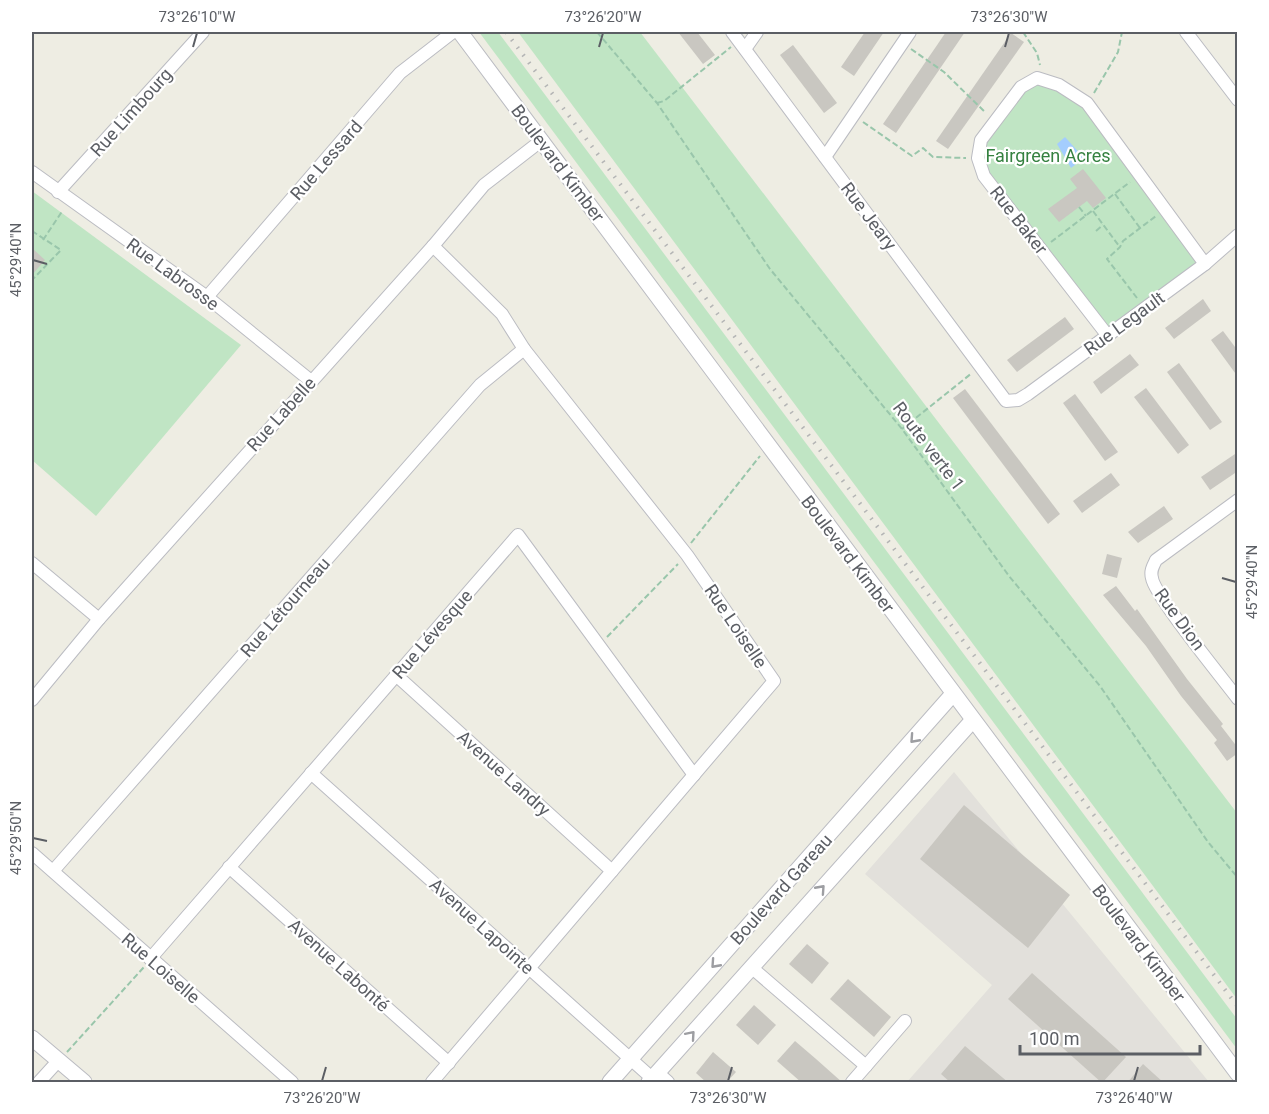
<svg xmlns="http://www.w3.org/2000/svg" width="1269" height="1114" font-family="Roboto,sans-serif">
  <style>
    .industrial { fill: #e2e0db }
    .green { fill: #c0e5c4 }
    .water { fill: #a4cdfe }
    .building { fill: #c9c7c1 }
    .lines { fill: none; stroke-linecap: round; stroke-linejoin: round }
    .minor-casing { stroke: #bbbcc2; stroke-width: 14 }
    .tertiary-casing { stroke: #bbbcc2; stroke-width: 17 }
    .path { stroke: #99c6ab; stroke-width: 2; stroke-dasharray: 6 3; stroke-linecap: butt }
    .minor { stroke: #fff; stroke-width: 12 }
    .tertiary { stroke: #fff; stroke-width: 15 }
    .rail { stroke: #b4b5b5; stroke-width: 4; stroke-dasharray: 1.5 8; stroke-linecap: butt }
    .oneway { stroke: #9d9ea2 }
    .ticks { fill: none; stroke: #5b5e64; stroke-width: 2 }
    .labels { text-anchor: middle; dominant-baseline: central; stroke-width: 4.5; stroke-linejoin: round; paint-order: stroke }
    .street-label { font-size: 18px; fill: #5b5e64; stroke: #fff }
    .park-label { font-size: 18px; fill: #358140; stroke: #fff }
    .neatline { fill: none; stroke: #5b5e64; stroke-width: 2 }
    .ticks-label { font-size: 15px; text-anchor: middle; fill: #5b5e64 }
  </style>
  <rect width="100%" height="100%" fill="#eeede3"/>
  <path class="industrial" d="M954,772L1209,1082H907L992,985L865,874Z"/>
  <g class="green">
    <path d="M479,32H498L1237,1019V1049Z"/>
    <path d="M518,32H640L1237,813V999Z"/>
    <path d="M1037,78L1087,103L1205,264L1108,336L984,176L981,140Z"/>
    <path d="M32,191L241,345L96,516L32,460Z"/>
  </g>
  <path class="water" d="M1065,137L1084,158L1071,168L1057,144Z"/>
  <g class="building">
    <path d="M678,32H697L715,55L703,64Z"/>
    <path d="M865,32H884L854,76L841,67Z"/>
    <path d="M946,32H965L896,133L883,124Z"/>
    <path d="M1011,33L1024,42L948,149L936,141Z"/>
    <path d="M793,45L837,103L824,113L780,55Z"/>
    <path d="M1083,169L1106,198L1093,208L1087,201L1059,222L1048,209L1077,188L1070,179Z"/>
    <path d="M32,248L45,260L32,275Z"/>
    <path d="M1203,299L1211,311L1174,339L1165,328Z"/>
    <path d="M1065,317L1074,329L1017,372L1007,360Z"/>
    <path d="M1223,331L1238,351V377L1211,340Z"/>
    <path d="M1130,354L1139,365L1101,394L1093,382Z"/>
    <path d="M1179,363L1222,422L1210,430L1167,372Z"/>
    <path d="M1146,388L1189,445L1178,454L1134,397Z"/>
    <path d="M965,389L1060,514L1048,524L953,398Z"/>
    <path d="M1075,394L1118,452L1105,461L1063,403Z"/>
    <path d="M1238,452V471L1210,490L1201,477Z"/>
    <path d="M1111,473L1120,485L1082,513L1073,501Z"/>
    <path d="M1164,506L1173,519L1138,543L1128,532Z"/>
    <path d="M1107,554L1122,558L1117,578L1102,574Z"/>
    <path d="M1116,586L1135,611L1137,609L1187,679L1223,724L1221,726L1238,748V753L1227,761L1214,743L1217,740L1181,696L1146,646L1103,595Z"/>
    <path d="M964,805L1070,895L1028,948L920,859Z"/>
    <path d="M807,944L829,963L812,984L789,964Z"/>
    <path d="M1032,973L1126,1057L1102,1083L1008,999Z"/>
    <path d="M848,979L891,1017L874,1037L830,999Z"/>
    <path d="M754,1005L776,1025L758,1045L736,1025Z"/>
    <path d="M795,1041L816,1059L843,1083H802L777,1061Z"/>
    <path d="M965,1046L1009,1083H951L941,1074Z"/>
    <path d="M713,1052L736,1072L726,1083H707L696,1073Z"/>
    <path d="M1143,1064L1164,1083H1127Z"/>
  </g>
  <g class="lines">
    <g class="minor-casing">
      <g id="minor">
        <path d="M732,32L1006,401L1018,400L1028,394L1205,264L1238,235"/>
        <path d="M1186,32L1238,100"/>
        <path d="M745,49L757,32"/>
        <path d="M825,157L910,32"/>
        <path d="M32,172L207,297L311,381"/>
        <path d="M58,192L203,32"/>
        <path d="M207,297L400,73L453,32"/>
        <path d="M1108,336L984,176L978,158L981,140L1021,87L1037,78L1059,85L1087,103L1205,264"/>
        <path d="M1238,500L1156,560C1153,566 1150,571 1152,578C1154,595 1223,679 1238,699"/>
        <path d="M32,563L99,619"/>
        <path d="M396,675L612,871"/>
        <path d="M32,700L99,619L433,246L484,185L542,140"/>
        <path d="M311,773L653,1079"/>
        <path d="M32,853L292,1082"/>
        <path d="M229,867L449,1063"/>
        <path d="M53,871L480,385L524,349"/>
        <path d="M150,959L518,535L694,775"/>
        <path d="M751,967L866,1066"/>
        <path d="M658,1073L668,1082"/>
        <path d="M39,1082L59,1060"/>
        <path d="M432,1082L774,681L687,555L524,349L502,314L433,246"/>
        <path d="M852,1082L905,1021"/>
      </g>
    </g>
    <g class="tertiary-casing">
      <g id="tertiary">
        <path d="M460,32L1238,1074"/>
        <path d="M32,1038L84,1082"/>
        <path d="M610,1082L952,695"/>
        <path d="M649,1082L972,721"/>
      </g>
    </g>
    <g class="path">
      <path d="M597,32L657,103L770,269L902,429L1009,576L1100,686L1208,842L1238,878"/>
      <path d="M1023,32L1037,53L1040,65"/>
      <path d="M911,49L944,72L986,113"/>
      <path d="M1094,93L1118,52L1122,32"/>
      <path d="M657,103L664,101L731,47"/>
      <path d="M863,122L912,156L923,148L933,157L966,158"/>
      <path d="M1115,194L1140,228"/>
      <path d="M1079,207L1086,216"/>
      <path d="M1093,211L1119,246"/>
      <path d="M32,231L61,250L32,280"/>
      <path d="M1096,231L1103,225"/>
      <path d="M43,240L63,210"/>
      <path d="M1051,242L1130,182"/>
      <path d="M1137,298L1107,259L1120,247L1123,241L1156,216"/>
      <path d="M902,429L972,373"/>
      <path d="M691,543L760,456"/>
      <path d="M607,637L678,564"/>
      <path d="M67,1052L144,967"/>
    </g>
    <use href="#minor" class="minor"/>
    <use href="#tertiary" class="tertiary"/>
    <path class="rail" d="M506,32L1238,1007"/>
  </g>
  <defs><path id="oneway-chevron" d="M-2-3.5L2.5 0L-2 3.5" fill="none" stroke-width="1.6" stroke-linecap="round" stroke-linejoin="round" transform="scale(1.5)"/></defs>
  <g class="oneway">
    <use href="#oneway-chevron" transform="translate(914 739) rotate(132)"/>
    <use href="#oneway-chevron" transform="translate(821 889) rotate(-48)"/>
    <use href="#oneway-chevron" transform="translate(715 964) rotate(132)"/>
    <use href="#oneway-chevron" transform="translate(691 1035) rotate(-49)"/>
  </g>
  <path class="ticks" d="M193,47L197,33M599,47L603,33M1005,47L1009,33M33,260L47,264M1222,578L1236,582M33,838L47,841M322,1081L326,1067M728,1081L732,1067M1134,1081L1138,1067"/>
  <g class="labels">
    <g class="street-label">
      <text transform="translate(131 112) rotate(-48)">Rue Limbourg</text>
      <text transform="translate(326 160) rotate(-49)">Rue Lessard</text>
      <text transform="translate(558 163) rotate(53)">Boulevard Kimber</text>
      <text transform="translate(869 216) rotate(53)">Rue Jeary</text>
      <text transform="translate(1019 220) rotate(52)">Rue Baker</text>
      <text transform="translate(173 274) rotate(36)">Rue Labrosse</text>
      <text transform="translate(1124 323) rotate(-36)">Rue Legault</text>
      <text transform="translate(281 414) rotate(-48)">Rue Labelle</text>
      <text transform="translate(929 446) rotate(53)">Route verte 1</text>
      <text transform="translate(848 554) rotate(53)">Boulevard Kimber</text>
      <text transform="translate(285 607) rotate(-49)">Rue Létourneau</text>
      <text transform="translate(1180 619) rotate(54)">Rue Dion</text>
      <text transform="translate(736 626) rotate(56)">Rue Loiselle</text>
      <text transform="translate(432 634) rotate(-49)">Rue Lévesque</text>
      <text transform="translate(504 773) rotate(42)">Avenue Landry</text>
      <text transform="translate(781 889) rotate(-48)">Boulevard Gareau</text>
      <text transform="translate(482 926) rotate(42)">Avenue Lapointe</text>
      <text transform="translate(1139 943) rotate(53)">Boulevard Kimber</text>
      <text transform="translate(339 965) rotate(42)">Avenue Labonté</text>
      <text transform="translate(161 968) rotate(41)">Rue Loiselle</text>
    </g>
    <g class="park-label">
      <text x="1048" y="155">Fairgreen Acres</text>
    </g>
  </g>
  <rect width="1269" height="1114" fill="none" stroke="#ffffff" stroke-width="66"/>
  <path d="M1020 1045v9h180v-9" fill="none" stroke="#5b5e64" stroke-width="3"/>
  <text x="1029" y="1045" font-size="18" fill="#5b5e64" stroke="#ffffff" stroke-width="4.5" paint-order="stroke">100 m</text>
  <rect x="33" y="33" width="1203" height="1048" class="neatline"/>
  <g class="ticks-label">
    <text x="197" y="22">73°26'10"W</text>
    <text x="603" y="22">73°26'20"W</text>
    <text x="1009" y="22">73°26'30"W</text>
    <text transform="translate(16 260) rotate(-90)" y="5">45°29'40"N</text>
    <text transform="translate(1252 582) rotate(-90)" y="5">45°29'40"N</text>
    <text transform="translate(16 838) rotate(-90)" y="5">45°29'50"N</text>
    <text x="322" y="1103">73°26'20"W</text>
    <text x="728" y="1103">73°26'30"W</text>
    <text x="1134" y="1103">73°26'40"W</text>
  </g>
</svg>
